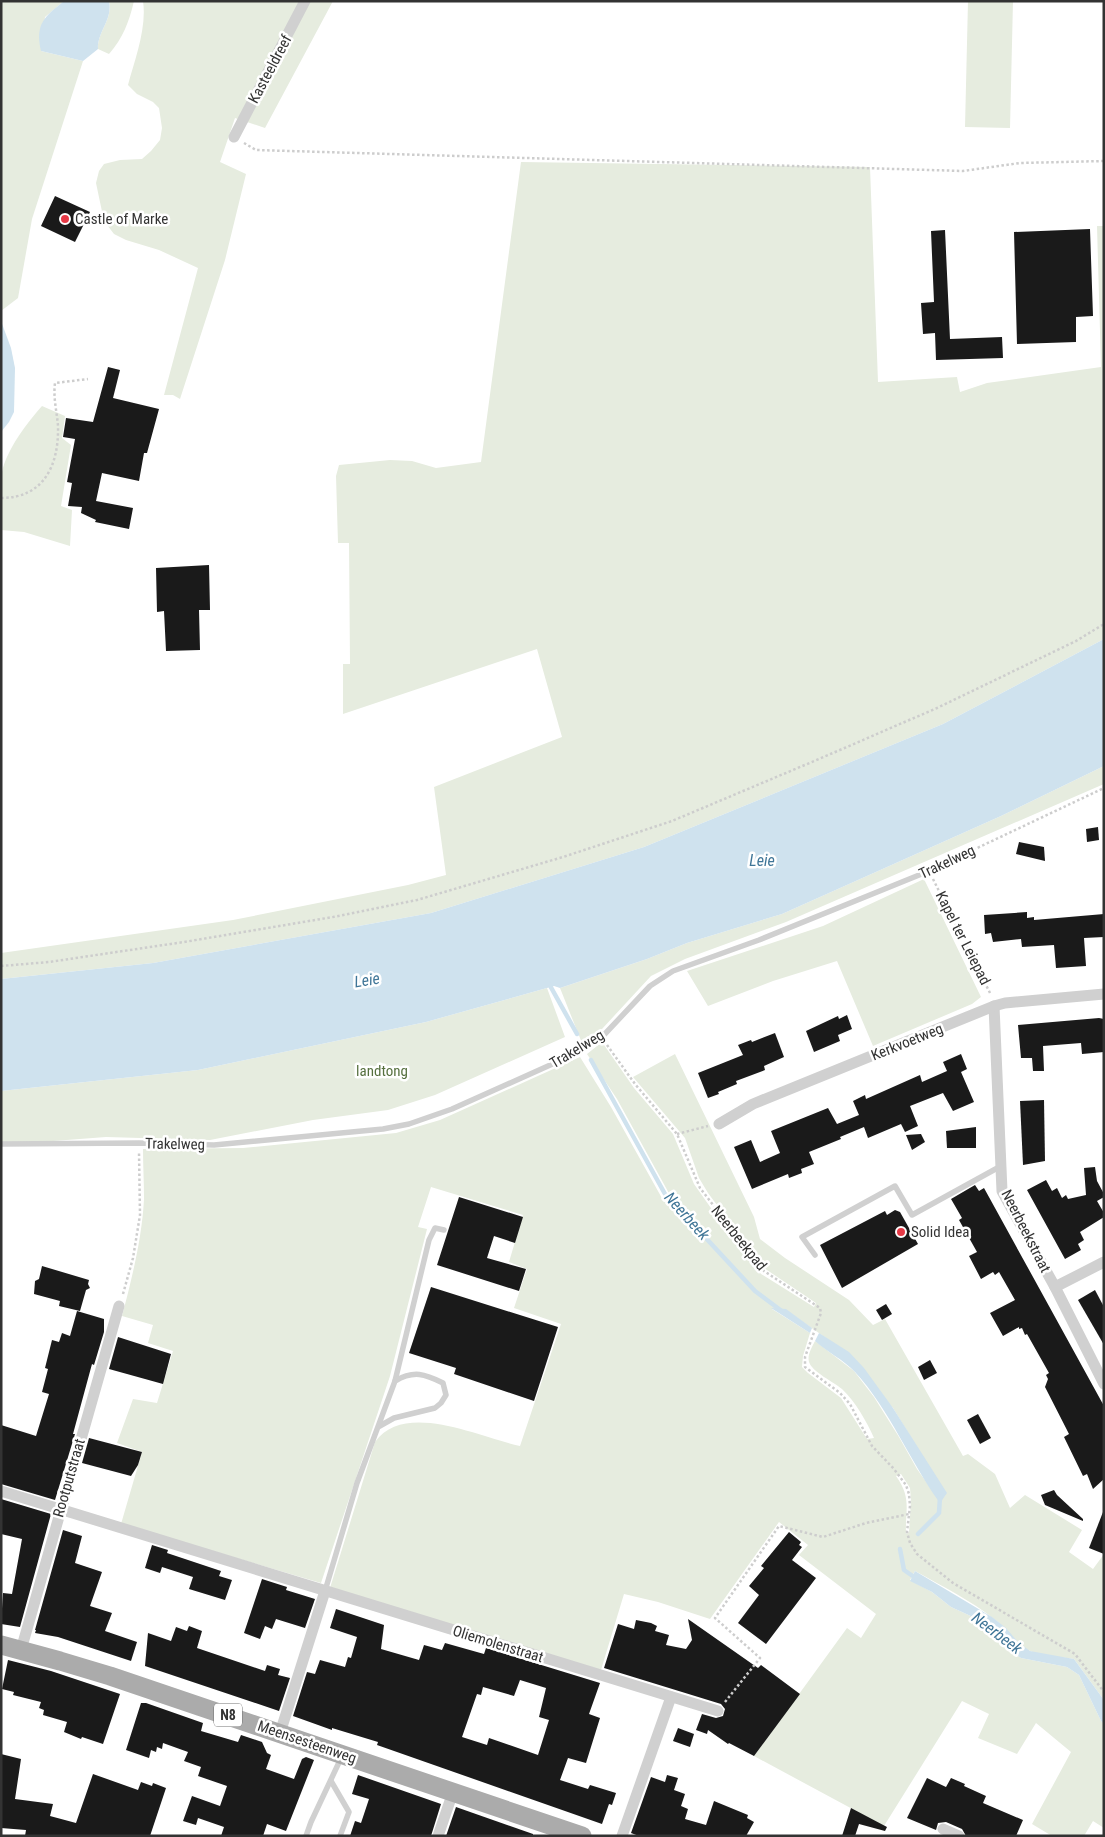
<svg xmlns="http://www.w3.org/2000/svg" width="1105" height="1837" font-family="'Roboto Condensed',sans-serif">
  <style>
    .green { fill: #e6ecdf; fill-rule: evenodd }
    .water { fill: #cfe2ee }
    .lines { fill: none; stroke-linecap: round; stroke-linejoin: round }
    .stream { stroke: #cfe2ee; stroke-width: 4.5 }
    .building { fill: #1a1a1a; fill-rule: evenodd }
    .path { stroke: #cdcdcd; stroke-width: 2.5; stroke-dasharray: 2.5 2.5; stroke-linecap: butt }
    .service { stroke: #d0d0d0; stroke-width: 5.5 }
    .minor { stroke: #d0d0d0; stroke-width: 11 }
    .primary { stroke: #ababab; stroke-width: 19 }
    .poi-dot { fill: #e63946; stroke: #fff; stroke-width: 2 }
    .labels { text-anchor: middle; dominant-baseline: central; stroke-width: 5; stroke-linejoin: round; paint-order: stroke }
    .shield { fill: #fff; stroke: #707070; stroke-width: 1 }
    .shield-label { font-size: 14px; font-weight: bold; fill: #333 }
    .street-label { font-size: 15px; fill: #333; stroke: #fff }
    .poi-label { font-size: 15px; fill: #333; stroke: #fff; text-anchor: start }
    .park-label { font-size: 15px; fill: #56703f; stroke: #fff }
    .water-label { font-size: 16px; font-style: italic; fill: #3f7597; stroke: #fff }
  </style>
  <rect width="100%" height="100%" fill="#fff"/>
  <g class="green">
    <path d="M1,1H64L45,17L41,51L83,61L32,219L18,298L1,311Z"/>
    <path d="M109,1H134C129,22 123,38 109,54L98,49C97,32 113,20 109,1Z"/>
    <path d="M143,1H333L265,128L235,118L220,162L246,174L225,260L180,399L173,395H164L198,268L159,250L126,240L114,234L104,221L96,183L99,171L104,164L120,160L142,159L151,151L160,140L162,128L159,108L153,102L137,94L128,85C135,59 147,28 143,1Z"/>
    <path d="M968,1H1013L1010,128L965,127Z"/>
    <path d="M521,162L870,167L878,382L957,377L960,392L987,383L1101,367L1097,226H1104V639L943,724L644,847L431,913L153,963L1,979V953L233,920L408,885L446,875L434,787L562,737L537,649L343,714V664H350L349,543H338L336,476L339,465L390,460L412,461L436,468L481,462Z"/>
    <path d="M42,406L65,416L62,438L71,445L61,506L72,510L70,546L24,532L1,530C1,515 0,485 2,472C7,449 27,423 42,406Z"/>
    <path d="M1104,766V784L786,922L685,959L651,976L602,1029L582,1043L560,988L647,959L687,943L782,914L1001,816Z"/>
    <path d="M924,879L981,997L972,1004L873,1046L837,961L773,981L708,1006L687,971L823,926Z"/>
    <path d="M547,988L565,1037L435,1095L388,1110L313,1120L210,1140L106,1137L1,1145V1091L198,1070L426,1022Z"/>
    <path d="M602,1042L634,1088L673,1134L694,1184L725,1228L761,1274L814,1307L816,1303L764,1268L708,1193L699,1178L685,1138L633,1077L675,1054L754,1217L760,1239L785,1258L849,1300L873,1325L885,1319L963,1456L968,1454L995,1474L1010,1508L1025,1495L1082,1530L1069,1552L1093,1569L1104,1554V1700L1074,1659C1061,1657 1039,1656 1028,1650C1015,1642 1007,1628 994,1619C970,1600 942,1586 915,1571L910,1580L932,1592L951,1607L975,1618L992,1629L1005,1642L1010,1651L1021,1658L1067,1667L1079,1675L1101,1721L1104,1723V1828L1093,1821L1084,1836H1052L1032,1824L1071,1752L1036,1723L1017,1754L978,1738L989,1714L962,1701L884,1826L754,1756L847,1628L861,1638L876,1614L799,1555L808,1545L779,1522L710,1619L658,1602L624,1594L601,1670L330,1588L375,1442C405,1400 481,1438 520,1446L561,1324L514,1308L527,1269L509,1262L523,1215L431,1187L418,1227L427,1229L390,1376L321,1583L121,1524L142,1452L117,1443L133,1399L157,1403L173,1351L148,1343L153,1325L122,1316C132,1278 142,1238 144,1199C144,1182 143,1165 143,1149L243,1148L396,1133L440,1120L580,1057L611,1107L663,1200L671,1197L617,1099L587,1054ZM772,1309L786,1310L826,1338L893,1408L920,1452L941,1503L917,1469L899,1437L874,1397L854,1371L815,1341C812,1347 807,1355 809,1362C812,1372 834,1382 842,1389C855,1401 867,1422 874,1438L867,1439L841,1398L808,1373L802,1367L803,1356L810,1333ZM901,1474L910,1488L911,1501L909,1532L906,1534C905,1510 912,1498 896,1476Z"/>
  </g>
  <g class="water">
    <path d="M64,1H109C113,20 97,32 98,49L83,61L41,51C35,24 44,17 64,1Z"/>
    <path d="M1,321L11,348L15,368L14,412L9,422L1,432Z"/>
    <path d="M1104,639V766L1001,816L782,914L687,943L647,959L560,988L554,986L426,1022L198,1070L1,1091V979L153,963L431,913L644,847L943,724Z"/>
    <path d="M771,1308L786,1309L812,1328L810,1333Z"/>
    <path d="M819,1333L849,1352L864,1368L893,1408L947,1493L940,1503C910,1462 890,1410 855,1372C844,1360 827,1352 815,1341Z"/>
    <path d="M915,1571L992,1617L1006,1628L1018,1642L1030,1651L1074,1659L1104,1700V1724L1101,1721L1079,1675L1067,1667L1021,1658L1010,1651L1005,1642L992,1629L975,1618L951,1607L932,1592L910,1581Z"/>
  </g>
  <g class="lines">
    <g class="stream">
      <path d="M548,982L577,1034"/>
      <path d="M591,1060L665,1194L755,1291L783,1312"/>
      <path d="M918,1534L939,1513L940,1497"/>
      <path d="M900,1549L904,1570L917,1579"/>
    </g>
  </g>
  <g class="building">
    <path d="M55,196L90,212L75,242L41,226Z"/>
    <path d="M1090,229L1093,316L1076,317V342L1017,344L1014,232Z"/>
    <path d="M945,230L950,339L1002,337L1003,358L936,360L935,333L923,334L921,303L934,302L931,231Z"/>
    <path d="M108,367L120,370L113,398L159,409L147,453H144L139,481L102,473L96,501L133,508L129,529L95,522L96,520L81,513L82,507L68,506L72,483L67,482L75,439L63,437L66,418L93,422Z"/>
    <path d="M209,565L210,610H199L200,650L166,651L164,611L157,612L156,568Z"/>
    <path d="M1098,827L1099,840L1087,842L1086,829Z"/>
    <path d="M1019,842L1044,847L1045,861L1016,854Z"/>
    <path d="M1027,912V918L1034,917V920L1104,914V937L1084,938L1086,966L1056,968L1054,945L1022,947L1021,939L993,942L991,933L985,934L984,915Z"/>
    <path d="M847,1015L852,1029L838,1035L840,1041L814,1052L806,1031L838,1016L839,1019Z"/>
    <path d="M1099,1018L1104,1019V1052L1082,1054L1081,1043L1043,1046L1044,1071H1033L1032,1058H1021L1018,1025Z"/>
    <path d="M775,1033L784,1057L764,1066L765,1070L736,1081L737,1084L718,1092L719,1094L708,1098L698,1073L743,1055L738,1045L751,1040L752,1042Z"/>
    <path d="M961,1054L967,1069L961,1072L974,1102L953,1111L943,1093L910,1106L918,1126L905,1132L901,1124L868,1138L864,1127L840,1137L841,1139L809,1152L814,1164L801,1169L802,1173L789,1178L788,1174L752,1189L734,1147L751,1140L760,1162L780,1153L771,1131L828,1108L837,1124L859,1115L853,1101L865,1095L866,1099L920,1075L922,1082L947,1071L943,1062Z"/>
    <path d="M1044,1100L1045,1161L1023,1165L1020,1101Z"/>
    <path d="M976,1127V1148H947L946,1131Z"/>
    <path d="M921,1134L925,1142L912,1150L906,1135Z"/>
    <path d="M1095,1167L1097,1181L1104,1194V1197L1097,1201L1104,1213V1217L1080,1232L1084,1240L1078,1244L1081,1250L1065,1259L1027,1190L1046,1180L1052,1191L1057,1188L1062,1198L1066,1195L1068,1199L1086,1195L1084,1168Z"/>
    <path d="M975,1185L979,1191L984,1188L1104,1406V1479L1093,1489L1087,1474L1083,1476L1064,1437L1069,1434L1045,1387L1048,1379L1046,1375L1049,1373L1027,1334L1025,1335L1022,1328L1019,1329V1327L1003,1336L990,1313L1015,1300L999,1272L995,1275L993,1272L981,1279L969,1256L977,1252L959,1220L962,1218L951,1199Z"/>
    <path d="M459,1197L523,1217L515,1243L494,1236L487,1258L526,1269L519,1291L437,1265Z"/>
    <path d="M895,1210L900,1212L918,1244L842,1288L820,1245L885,1211L887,1215Z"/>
    <path d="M42,1266L89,1280L88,1284L90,1288L86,1290L80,1311L59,1306L60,1301L34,1294L35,1281L39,1279Z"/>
    <path d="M431,1287L558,1327L534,1401L454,1374L456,1368L409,1353Z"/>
    <path d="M1095,1290L1104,1307V1345L1078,1300Z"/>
    <path d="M886,1304L892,1314L882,1320L876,1310Z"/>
    <path d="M77,1311L104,1319V1332L94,1365L92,1364L73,1434H75L55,1500L1,1484V1425L36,1436L49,1394L42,1392L48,1369L45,1368L52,1340L59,1342L62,1333L70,1336Z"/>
    <path d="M118,1337L171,1354L163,1384L109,1369Z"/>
    <path d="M930,1360L937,1373L924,1380L918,1367Z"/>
    <path d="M978,1414L991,1438L980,1444L967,1420Z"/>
    <path d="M89,1438L142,1452L138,1465L131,1476L82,1463Z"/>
    <path d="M1054,1490L1057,1495L1083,1519V1521L1045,1505L1041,1495Z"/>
    <path d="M1,1499L51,1514L20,1627L1,1624L3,1593L12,1594L22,1539L1,1534Z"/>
    <path d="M1103,1512L1104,1513V1554L1089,1548Z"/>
    <path d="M63,1530L82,1536L75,1563L102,1572L90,1606L112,1613L105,1631L137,1642L131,1661L58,1637L35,1633L36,1630H35Z"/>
    <path d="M789,1532L801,1542L799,1545L802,1547L792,1560L816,1578L766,1644L738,1623L759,1595L749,1586L764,1568L761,1566Z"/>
    <path d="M152,1545L168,1550L167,1553L221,1571L219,1576L232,1580L225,1600L189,1589L193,1577L162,1567L160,1573L145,1568Z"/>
    <path d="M262,1579L287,1587L286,1590L315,1599L305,1628L276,1619L272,1629L265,1626L260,1639L244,1633Z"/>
    <path d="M336,1609L384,1625L381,1649L419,1660L424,1645L442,1650L445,1643L484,1654L486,1648L600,1683L589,1714L600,1718L586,1763L568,1758L560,1780L588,1789L590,1785L616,1793L612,1805L609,1804L602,1824L377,1745L378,1742L332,1728V1730L293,1716L307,1672L315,1674L320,1660L345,1667L348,1657L351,1658L357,1637L330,1628ZM520,1680L546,1688L539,1717L549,1720L538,1755L489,1738L487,1745L462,1737L477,1694L481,1695L483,1687L514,1696Z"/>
    <path d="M688,1619L758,1668L761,1665L800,1694L754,1756L729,1743L728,1744L708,1730L707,1734L696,1730L702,1714L716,1718L723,1716L725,1709L721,1704L604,1668L618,1624L634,1629L636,1620L651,1623L657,1626L655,1631L669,1635L666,1645L686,1649L692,1640Z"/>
    <path d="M189,1626L202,1631L197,1648L265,1671L267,1665L280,1669L278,1675L290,1678L279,1711L145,1666L148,1633L171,1641L176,1627L187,1631Z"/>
    <path d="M8,1660L51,1671L120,1694L103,1744L82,1737L81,1739L64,1732L67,1722L43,1715L44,1710L39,1708L41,1702L13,1695L14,1692L2,1689Z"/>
    <path d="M141,1703H146L203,1723L201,1731L238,1742L241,1735L262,1742L267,1753L271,1755L266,1769L294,1779L302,1759L306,1757L314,1760L286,1831L267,1824L263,1836H221L224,1827L198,1818L196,1825L183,1821L192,1796L220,1806L227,1786L198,1776L201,1767L184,1761L188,1752L163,1743L162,1749L157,1747L156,1752L151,1750L149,1758L126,1750Z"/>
    <path d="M678,1728L694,1734L690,1747L673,1741Z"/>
    <path d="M1,1754L21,1759L15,1799L53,1804L50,1816L76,1823L93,1774L138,1790L141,1782L152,1786L153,1783L166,1788L150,1836H25L26,1830L1,1828Z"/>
    <path d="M358,1775L441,1804L431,1836H350L355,1821L361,1823L369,1799L352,1794Z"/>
    <path d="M667,1775L678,1778L674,1790L685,1794L681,1806L688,1809L685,1819L706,1825L714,1801L748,1815L747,1818L754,1822L746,1836H639L631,1833L651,1777L665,1782Z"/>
    <path d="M927,1778L946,1787L951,1778L965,1784L964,1786L986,1796L983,1803L1023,1820L1016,1836H966L962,1829L946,1822L938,1823L936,1830L907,1818Z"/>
    <path d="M456,1807L533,1834V1836H446Z"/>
    <path d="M851,1808L887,1827L885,1831L859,1824L855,1836H842Z"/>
  </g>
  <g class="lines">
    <g class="path">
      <path d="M244,143L256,150L963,171L1020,163L1104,161"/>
      <path d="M1,498C44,498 59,465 58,426C57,412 53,398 55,383L88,379"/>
      <path d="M937,867L1104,788"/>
      <path d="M933,879L991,995"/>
      <path d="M1,966L49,962L184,942L333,917L417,900L563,857L672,821L819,759L937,708L1076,641L1104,624"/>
      <path d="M607,1045L635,1084L677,1134L700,1188L764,1271L820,1308L821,1313L805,1357V1367L840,1393L850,1404L872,1446L894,1469L906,1485L909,1494L910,1506L907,1532L910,1543L917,1554L953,1583L1075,1654L1104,1692"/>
      <path d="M677,1134L708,1126"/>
      <path d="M123,1294L133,1258L140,1215L139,1152"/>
      <path d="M725,1702L760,1658L715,1618L779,1526L823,1537L866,1523L909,1514"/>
    </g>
    <g class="service">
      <path d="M1,1144L139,1143L214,1145L383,1129L409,1124L452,1109L568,1057L602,1037L650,986L673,971L759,940L929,871"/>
      <path d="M815,1255L802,1237L895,1186L912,1215L1001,1166"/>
      <path d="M395,1381L429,1240L435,1228L444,1230"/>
      <path d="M325,1591L357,1483L395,1381C414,1370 425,1374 443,1383L446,1395L441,1403L435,1408L394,1418L378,1427"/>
      <path d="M331,1781L349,1812L340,1836"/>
      <path d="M306,1836L311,1822L342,1756"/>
    </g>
    <g class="minor">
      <path d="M234,137L305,1"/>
      <path d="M994,1006L1002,1191L1055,1287L1104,1384"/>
      <path d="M719,1124L753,1104L994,1006L1005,1003L1104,994"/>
      <path d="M1055,1287L1104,1262"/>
      <path d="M1,1491L718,1711"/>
      <path d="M21,1650L119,1306"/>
      <path d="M280,1733L325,1591"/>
      <path d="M943,1829L959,1836"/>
      <path d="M438,1836L453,1792"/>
      <path d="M622,1836L671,1697"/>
    </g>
    <path class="primary" d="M1,1645L60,1661L110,1676L582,1836"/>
  </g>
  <g class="poi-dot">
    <circle cx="65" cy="219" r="5"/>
    <circle cx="901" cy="1232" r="5"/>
  </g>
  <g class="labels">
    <rect class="shield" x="214" y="1703.5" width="28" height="23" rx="4"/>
    <g class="shield-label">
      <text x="228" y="1715">N8</text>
    </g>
    <g class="street-label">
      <text transform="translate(270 69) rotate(-62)">Kasteeldreef</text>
      <text transform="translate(947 862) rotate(-25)">Trakelweg</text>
      <text transform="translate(963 938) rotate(63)">Kapel ter Leiepad</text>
      <text transform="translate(907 1042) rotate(-22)">Kerkvoetweg</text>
      <text transform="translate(577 1049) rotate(-31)">Trakelweg</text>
      <text transform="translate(175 1144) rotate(1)">Trakelweg</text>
      <text transform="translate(1026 1231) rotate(63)">Neerbeekstraat</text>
      <text transform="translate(739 1238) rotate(51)">Neerbeekpad</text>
      <text transform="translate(69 1478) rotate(-74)">Rootputstraat</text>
      <text transform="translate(498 1644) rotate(17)">Oliemolenstraat</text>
      <text transform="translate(307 1742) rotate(19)">Meensesteenweg</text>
    </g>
    <g class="poi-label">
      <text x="75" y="219">Castle of Marke</text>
      <text x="911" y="1232">Solid Idea</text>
    </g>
    <g class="park-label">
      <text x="382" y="1071">landtong</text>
    </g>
    <g class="water-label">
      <text x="762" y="860">Leie</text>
      <text transform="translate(367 980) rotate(-9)">Leie</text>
      <text transform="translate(687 1216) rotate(48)">Neerbeek</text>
      <text transform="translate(997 1633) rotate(37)">Neerbeek</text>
    </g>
  </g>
  <rect width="1105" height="1837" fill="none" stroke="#333333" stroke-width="5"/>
</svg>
